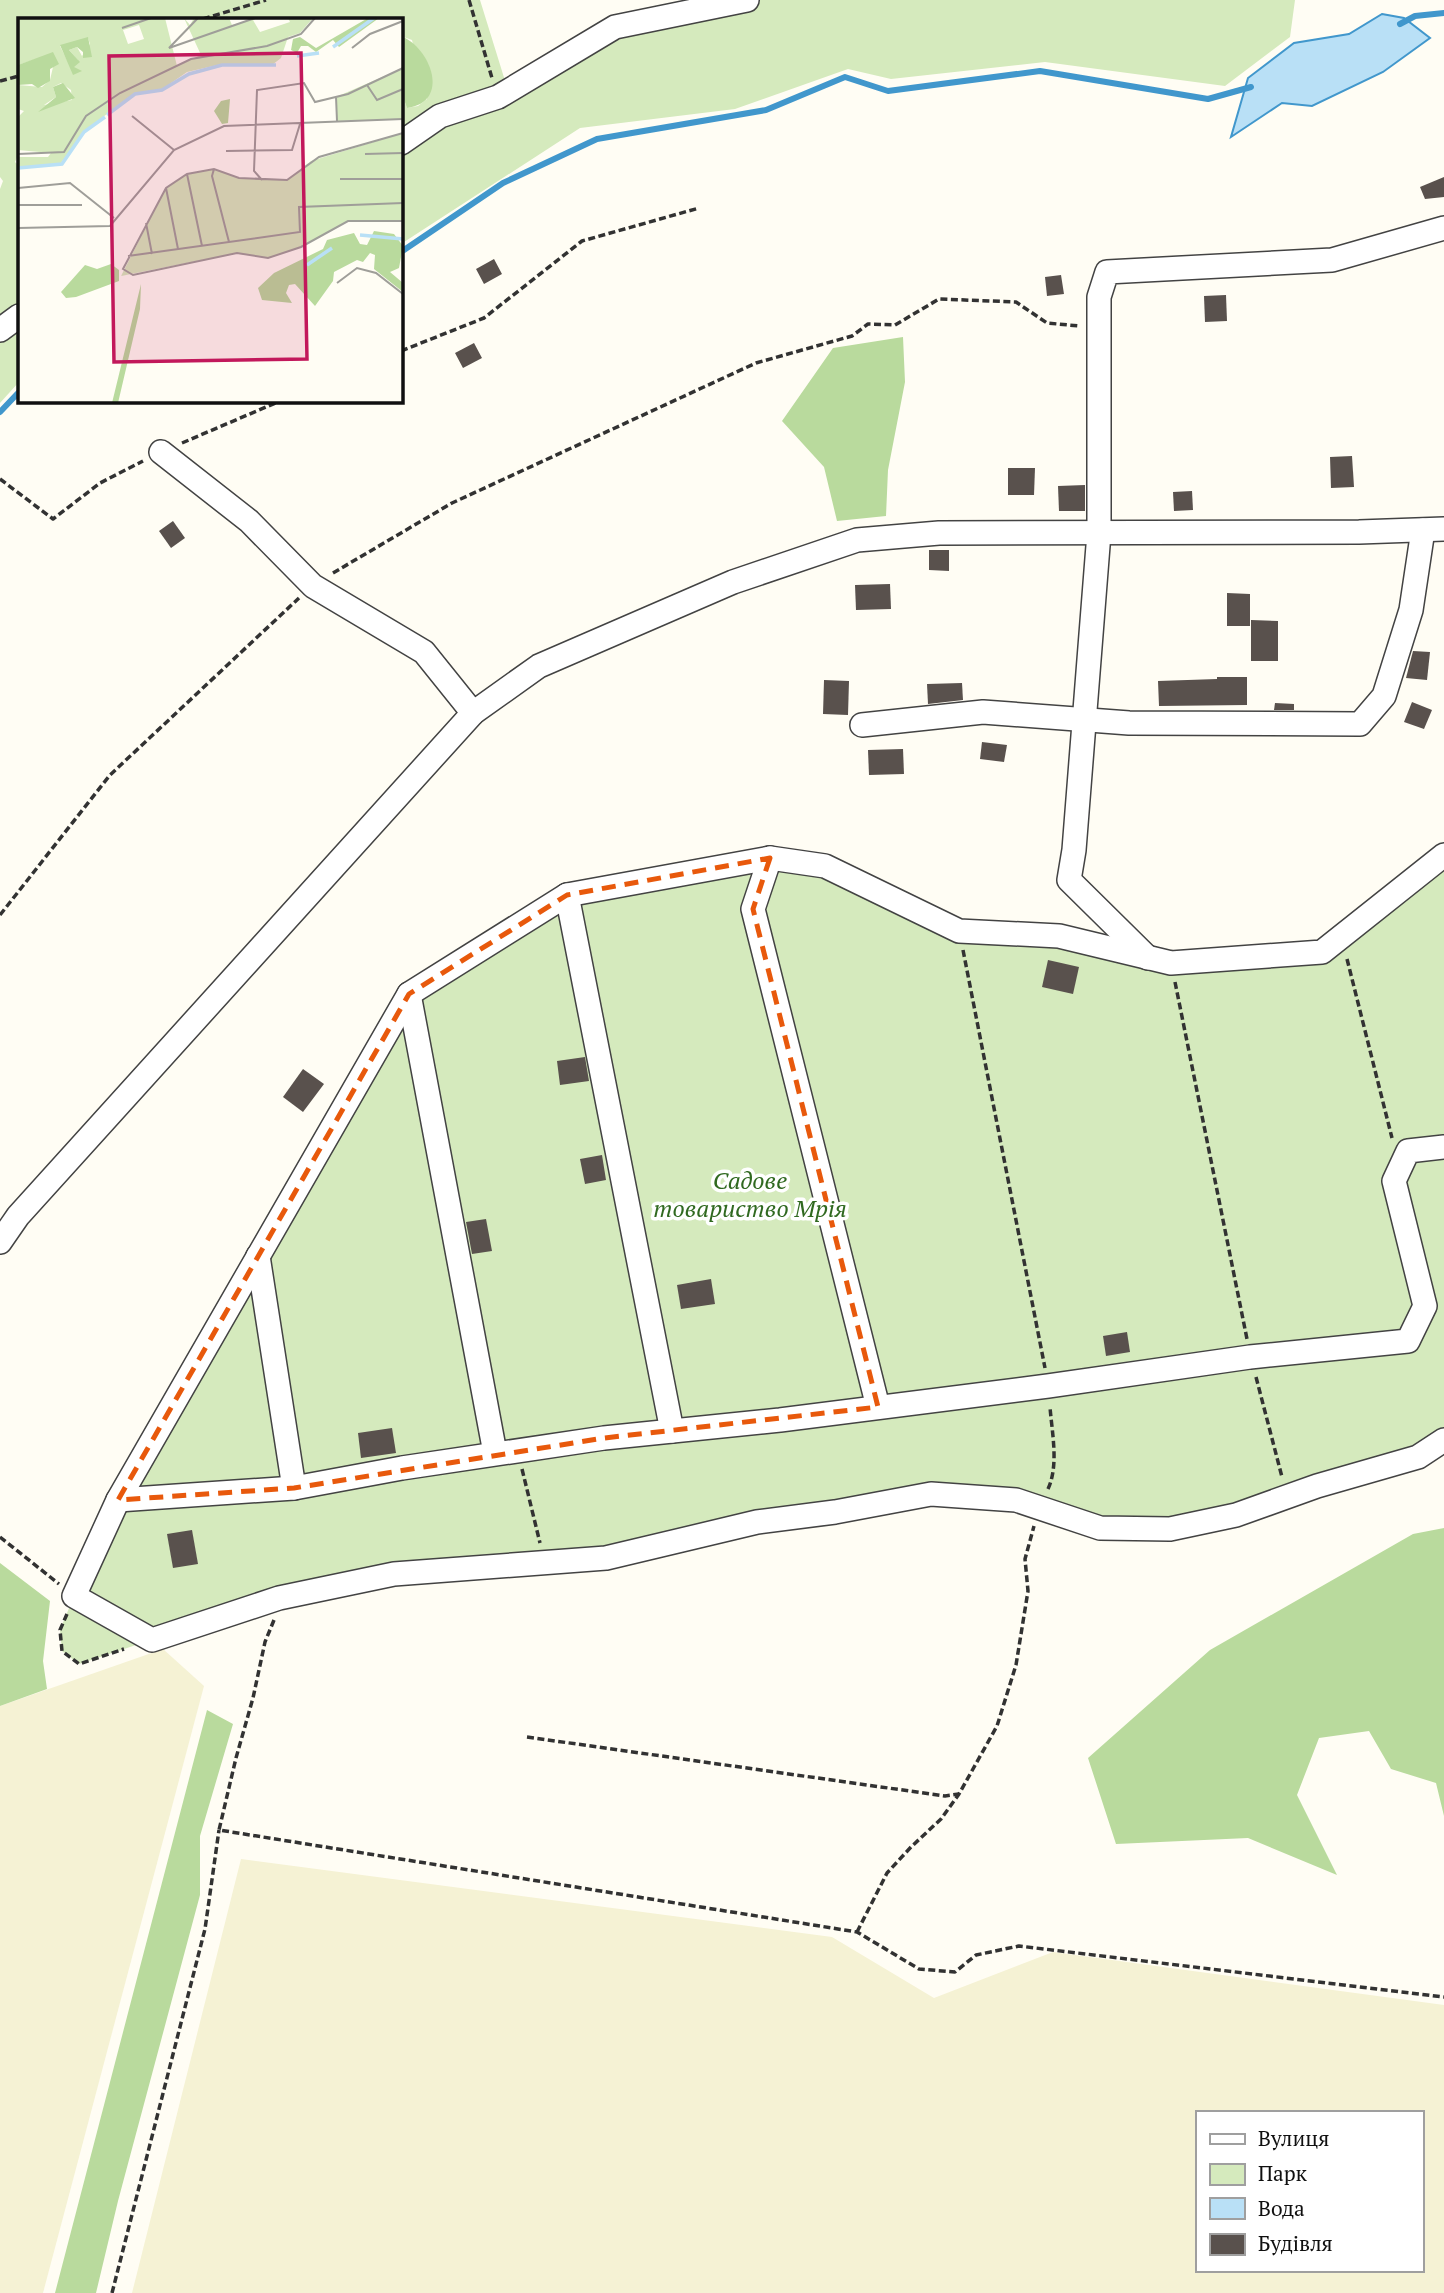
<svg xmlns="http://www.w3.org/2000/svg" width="1444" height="2293" font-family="'PT Serif',serif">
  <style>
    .farmland { fill: #f5f2d4; fill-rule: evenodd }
    .green { fill: #d5eabd }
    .forest { fill: #b9da9d }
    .water { fill: #b9e0f6; stroke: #4197cc; stroke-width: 2 }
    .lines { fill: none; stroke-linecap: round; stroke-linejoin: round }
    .stream { stroke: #4197cc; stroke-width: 6 }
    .building { fill: #59514d }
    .street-casing { stroke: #434343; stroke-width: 26 }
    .path { stroke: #323232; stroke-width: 3.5; stroke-dasharray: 7 3.5; stroke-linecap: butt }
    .street { stroke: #fff; stroke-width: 23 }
    .marked { fill: none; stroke: #e8590c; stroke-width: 5; stroke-dasharray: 14 9; stroke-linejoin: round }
    .labels { text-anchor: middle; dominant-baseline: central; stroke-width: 7; stroke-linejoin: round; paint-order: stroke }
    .park-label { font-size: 24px; font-style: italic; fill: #306920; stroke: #fff }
    .inset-river { fill: none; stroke: #b9e0f6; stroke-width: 3.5 }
    .inset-road { fill: none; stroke: #9f9e99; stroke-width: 2 }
    .view { fill: #c2185b; fill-opacity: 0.15; stroke: #c2185b; stroke-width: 3.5 }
    .inset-edge { fill: none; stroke: #101010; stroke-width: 3.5 }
  </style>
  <rect width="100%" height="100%" fill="#fffdf4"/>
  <g class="farmland">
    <path d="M163,1649L204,1686L43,2293H0V1706Z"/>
    <path d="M241,1859L832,1937L934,1998L1053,1952L1444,2005V2293H132ZM1197,2113H1421V2270H1197Z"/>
  </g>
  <g class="green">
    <path d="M0,0H480L506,84L688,6L686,0H1295L1290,37L1225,86L1045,62L891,79L848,69L735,109L580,128L401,244V91L407,108L418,106L427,99L412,40L401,36V19H19V153L15,162L19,166V382L0,403V189L3,181L0,177Z"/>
    <path d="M1444,855V1440L1170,1529L931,1494L606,1558L394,1574L220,1617L79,1664L62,1651L60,1630L74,1596L409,994L567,895L770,858L825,866L959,931L1171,963L1322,952Z"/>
  </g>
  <g class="forest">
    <path d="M401,36C431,48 451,102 407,108L401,91Z"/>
    <path d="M903,337L905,382L888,470L886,516L837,521L824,467L782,421L833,348Z"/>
    <path d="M1444,1528V1816L1436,1783L1391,1769L1369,1731L1319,1738L1297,1795L1337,1875L1248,1838L1116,1844L1088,1758L1210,1650L1413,1534Z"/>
    <path d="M0,1563L50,1601L43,1661L47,1689L0,1706Z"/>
    <path d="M207,1710L233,1724L200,1836V1895L118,2201L96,2293H55Z"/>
  </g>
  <path class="water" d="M1382,14L1404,18L1430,38L1383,72L1312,106L1282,103L1231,137L1248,78L1294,43L1349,34Z"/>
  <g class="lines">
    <g class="stream">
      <path d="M1400,24L1415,16L1444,13"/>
      <path d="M401,252L503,183L597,139L766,110L845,77L888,91L1040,71L1208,99L1251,87"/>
      <path d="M0,412L19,392"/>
    </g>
  </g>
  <g class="building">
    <path d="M1444,177V197L1425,199L1420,187Z"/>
    <path d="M494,259L502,274L484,284L476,269Z"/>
    <path d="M1061,275L1064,294L1047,296L1045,277Z"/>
    <path d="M1226,295L1227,321L1205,322L1204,296Z"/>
    <path d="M474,343L482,358L463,368L455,353Z"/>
    <path d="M1352,456L1354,487L1331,488L1330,457Z"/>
    <path d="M1008,468H1035L1034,495H1008Z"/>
    <path d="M1085,485V511H1059L1058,486Z"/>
    <path d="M1192,491L1193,510L1174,511L1173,492Z"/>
    <path d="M173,521L185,538L171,548L159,531Z"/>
    <path d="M929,550H949V571L929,570Z"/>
    <path d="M890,584L891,609L856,610L855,585Z"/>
    <path d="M1227,593L1250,594V626H1227Z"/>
    <path d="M1251,620L1278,621V661H1251Z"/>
    <path d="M1413,651L1430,652L1427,680L1406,678Z"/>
    <path d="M1217,677H1247V705L1159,706L1158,681L1217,679Z"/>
    <path d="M824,680L849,681L848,715L823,714Z"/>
    <path d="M962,683L963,700L928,704L927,684Z"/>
    <path d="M1412,702L1432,710L1424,729L1404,722Z"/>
    <path d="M1275,703L1294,704V710H1274Z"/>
    <path d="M982,742L1007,745L1004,762L980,759Z"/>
    <path d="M903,749L904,774L869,775L868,750Z"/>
    <path d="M1048,960L1079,967L1073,994L1042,987Z"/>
    <path d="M585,1057L589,1081L560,1085L557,1061Z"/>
    <path d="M303,1069L324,1084L303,1112L283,1097Z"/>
    <path d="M602,1155L606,1180L585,1184L580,1159Z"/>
    <path d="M486,1219L492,1251L472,1254L466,1222Z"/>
    <path d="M711,1279L715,1304L681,1309L677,1285Z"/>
    <path d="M1127,1332L1130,1352L1106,1356L1103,1336Z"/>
    <path d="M392,1428L396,1453L361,1458L358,1433Z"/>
    <path d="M192,1530L198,1564L173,1568L167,1534Z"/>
  </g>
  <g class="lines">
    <g class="street-casing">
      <g id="street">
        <path d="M401,143L440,116L498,97L615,27L747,0"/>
        <path d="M0,330L19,316"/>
        <path d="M161,452L249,521L313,586L424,652L473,713"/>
        <path d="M862,725L983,712L1129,723L1360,724L1384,696L1411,610L1423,530"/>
        <path d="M1444,855L1322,952L1171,963L1059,936L959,931L825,866L770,858L567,895L409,994L118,1500L74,1596L152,1640L279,1598L394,1574L606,1558L757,1522L835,1512L931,1494L1016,1500L1100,1528L1170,1529L1236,1515L1317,1486L1418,1457L1444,1440"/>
        <path d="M770,858L753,909L878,1407"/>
        <path d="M567,895L672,1431"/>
        <path d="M1148,958L1069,880L1074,850L1099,533V297L1107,272L1332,260L1444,228"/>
        <path d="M409,994L495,1453"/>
        <path d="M0,1242L18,1216L473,713L539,666L733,582L857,540L939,533L1359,532L1444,529"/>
        <path d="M258,1256L294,1488"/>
        <path d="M118,1500L294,1488L402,1468L604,1438L780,1420L1048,1386L1250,1357L1408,1341L1425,1306L1394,1181L1408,1151L1444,1147"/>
      </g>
    </g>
    <g class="path">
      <path d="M469,0L492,78"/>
      <path d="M203,19L266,0"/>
      <path d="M0,81L19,76"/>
      <path d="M401,351L484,318L582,241L699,208"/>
      <path d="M182,443L280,401"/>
      <path d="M0,479L53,519L100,483L143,461"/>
      <path d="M333,573L452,503L756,363L852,336L868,324L895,325L939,299L1016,302L1047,323L1079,326"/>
      <path d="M0,915L110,775L299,598"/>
      <path d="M963,950L1045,1368"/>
      <path d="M1347,959L1392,1138"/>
      <path d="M1175,982L1247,1339"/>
      <path d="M1256,1377L1282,1477"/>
      <path d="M522,1469L540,1543"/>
      <path d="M1048,1489C1059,1465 1052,1433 1050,1407"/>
      <path d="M0,1537L59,1584"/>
      <path d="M67,1614L60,1630L62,1651L79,1664L124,1649"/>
      <path d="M274,1620L265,1642L253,1698L236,1758L219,1830L857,1932L919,1969L955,1972L976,1955L1019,1946L1444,1997"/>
      <path d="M527,1737L945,1796L959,1794"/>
      <path d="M857,1932L887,1873L911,1847L941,1819L959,1794L997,1726L1016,1665L1028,1591L1025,1559L1034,1526"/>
      <path d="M112,2293L205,1929L219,1830"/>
    </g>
    <use href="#street" class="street"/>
  </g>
  <path class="marked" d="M770,858L753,909L878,1407L604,1438L294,1488L118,1500L409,994L567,895Z"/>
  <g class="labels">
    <g class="park-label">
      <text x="750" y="1180">Садове<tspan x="750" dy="28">товариство Мрія</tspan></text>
    </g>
  </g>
  <g transform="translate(18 18)">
    <rect width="385" height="385" fill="#fffdf4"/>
    <path d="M0,0H147L159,48L183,37L166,0L172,7L176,0H211L214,7L240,0L235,2L242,14L272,4L270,0H295L282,15L270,19L263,40L254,47L204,46L169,54L143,72L117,75L65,114L43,145L0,150V139H30L33,135L0,132V99L6,93L0,91V67L24,69L32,62L35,49L18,41L0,47ZM121,7L126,21L110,26L105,12ZM70,20L72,26L64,38L59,29L51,32L60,42L58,46L49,42L42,28ZM43,65L53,72L54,82L26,87L38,79L35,69ZM385,50V101L319,103L318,79ZM385,115V203H330L283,229L251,240L219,235L103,258L148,170L169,156L196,151L221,160L269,162L293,143Z" fill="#d5eabd" fill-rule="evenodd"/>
    <path d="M350,0H361L321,29L315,22L298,34L290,28H283L279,35L273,32L275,21L282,19L298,30ZM70,19L74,39L65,40V34L59,29L51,32L62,44L56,49L64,53L55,57L42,27ZM35,34L41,46L32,51V63L20,70L14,66L0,67V47ZM45,65L57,80L20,94L38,79L35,69ZM212,81L210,105L204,106L196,93L203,83ZM356,213L376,216L385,228L381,250L372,254L385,265V274L356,251L357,237L352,235L345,244L339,242L316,254L315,263L297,288L277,266L271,267L268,275L274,285L244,282L240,270L256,255L305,231L309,222L336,215L342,226L349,227ZM93,246L101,252V263L58,279L48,280L43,274L67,247L79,251ZM123,266L122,291L100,385H94Z" fill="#b9da9d"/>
    <path class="inset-river" d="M315,29L356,0M279,38L301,35M89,97L117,76L144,72L171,56L204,47H258M0,150L44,146L66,114L87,99M342,217L385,221M289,247L314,230"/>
    <path class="inset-road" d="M180,0L151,30L237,0M104,10L133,0M334,30L352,16L385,3M349,67L359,82L385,71M318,79L319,103M114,98L156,132M385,115L301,139L269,162L221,160L196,151L169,156L148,170L105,251L115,257L219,235L250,240L283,229L330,203H385M208,133L274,132L282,106M0,136L46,134L68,98L102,75L173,41L249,28L283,16L297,0M347,136L385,135M196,151L194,158L211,224M169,156L184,228M322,161H385M244,162L236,153L239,72L286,65L297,84L330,76L385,50M0,170L52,165L96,200M148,170L160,231M0,187H64M128,205L134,236M0,210L92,208L156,132L206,108L385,101M110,238L282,214L281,189L385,185M319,265L339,250L358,255L385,276"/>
    <path class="view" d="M283,35L289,341L96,344L91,38Z"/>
    <rect width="385" height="385" class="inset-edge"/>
  </g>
  <rect x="1196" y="2111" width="228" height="161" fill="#ffffff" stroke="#9f9f9f" stroke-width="2"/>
  <rect x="1210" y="2134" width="35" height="10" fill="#ffffff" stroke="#9f9f9f" stroke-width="2"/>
  <text x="1258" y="2146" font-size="21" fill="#101010">Вулиця</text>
  <rect x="1210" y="2164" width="35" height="21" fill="#d5eabd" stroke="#9f9f9f" stroke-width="2"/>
  <text x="1258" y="2181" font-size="21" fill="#101010">Парк</text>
  <rect x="1210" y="2198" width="35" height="21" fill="#b9e0f6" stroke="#9f9f9f" stroke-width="2"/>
  <text x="1258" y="2216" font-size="21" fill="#101010">Вода</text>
  <rect x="1210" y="2234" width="35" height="21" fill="#59514d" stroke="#9f9f9f" stroke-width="2"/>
  <text x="1258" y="2251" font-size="21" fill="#101010">Будівля</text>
</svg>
